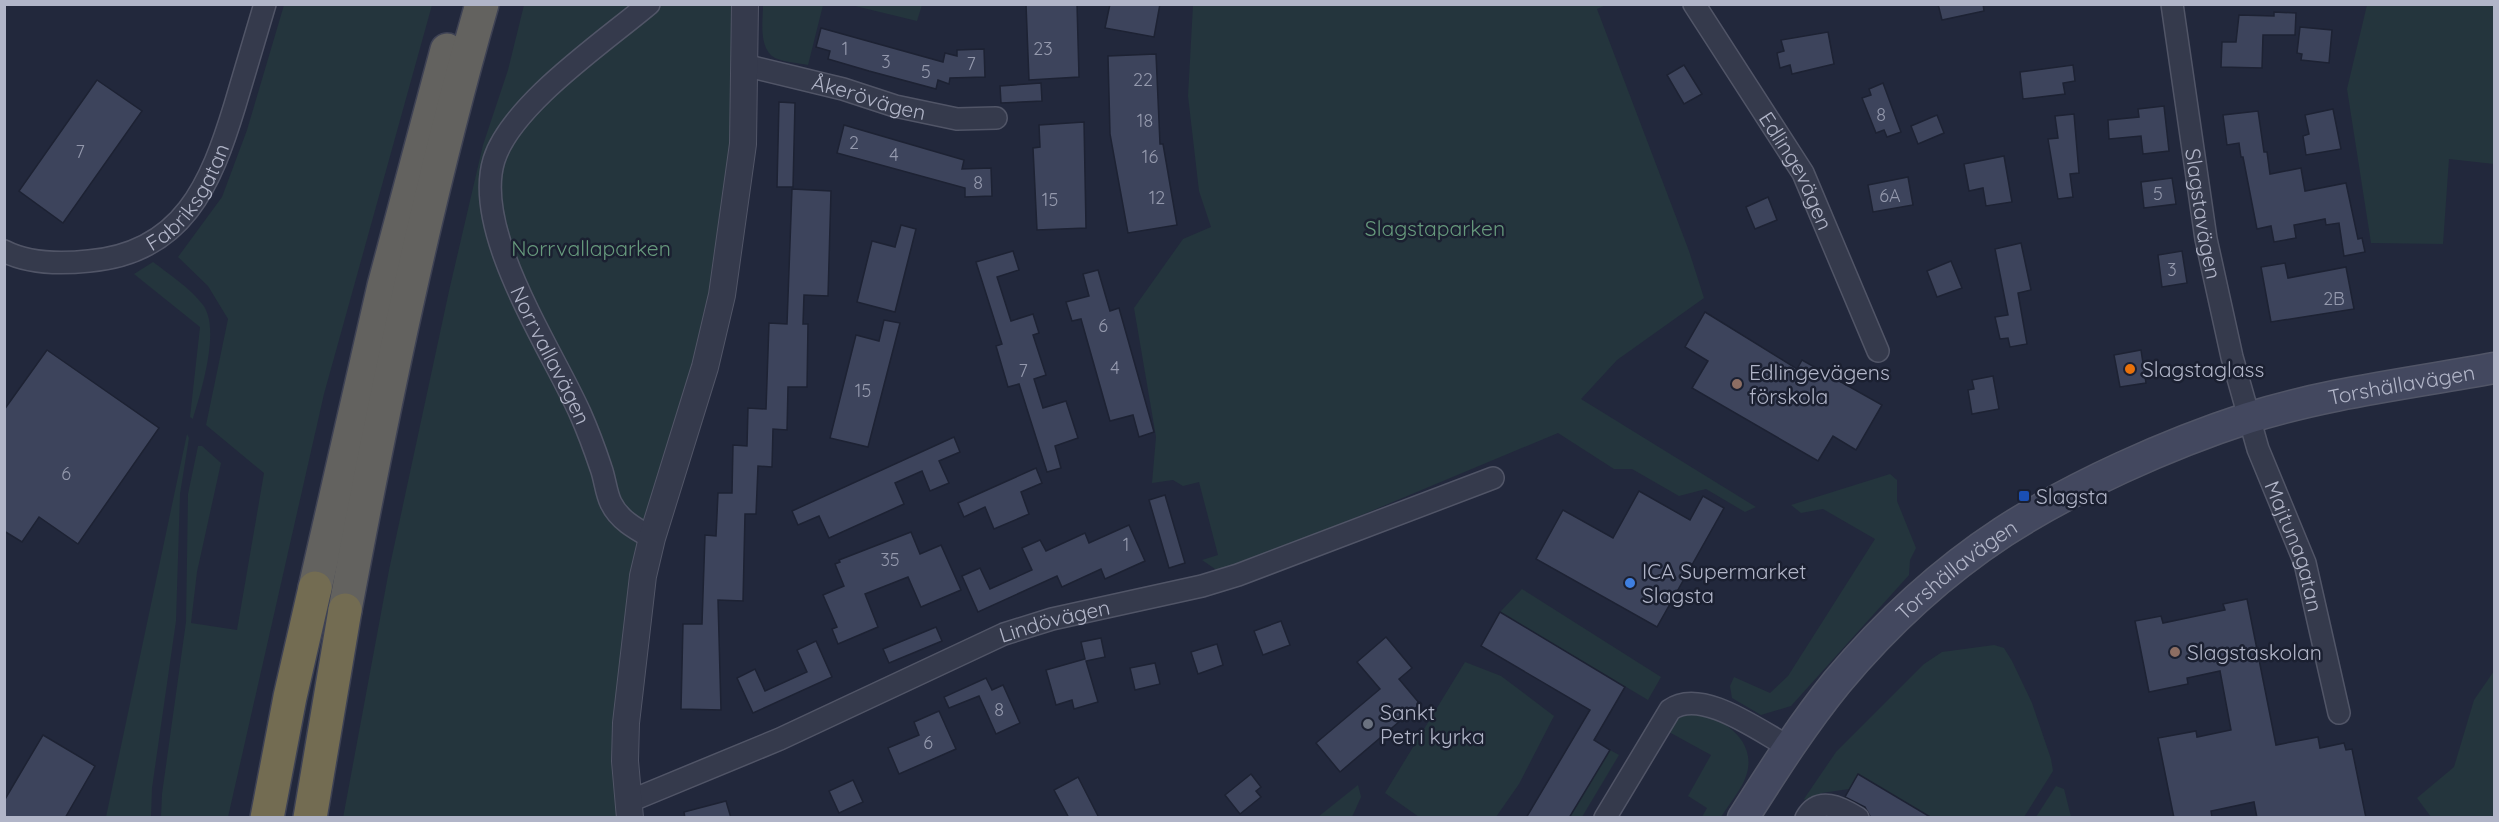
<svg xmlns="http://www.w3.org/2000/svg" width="2499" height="822" font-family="Quicksand,sans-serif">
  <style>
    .green { fill: #24353d }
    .building { fill: #3d445c; stroke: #1d2233; stroke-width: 1.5 }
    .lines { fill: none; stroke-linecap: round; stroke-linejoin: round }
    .minor-casing { stroke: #515567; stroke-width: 24 }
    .tertiary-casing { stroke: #515567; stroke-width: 28 }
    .secondary-casing { stroke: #515567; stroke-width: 33 }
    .trunk-casing { stroke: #3e4254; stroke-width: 36 }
    .motorway-casing { stroke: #3e4254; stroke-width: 36 }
    .minor { stroke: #353a4c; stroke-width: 21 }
    .tertiary { stroke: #353a4c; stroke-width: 26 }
    .secondary { stroke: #43485f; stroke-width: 30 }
    .trunk { stroke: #63625f; stroke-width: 33 }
    .motorway { stroke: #736c52; stroke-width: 33 }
    .food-dot { fill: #e8710a; stroke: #1b2031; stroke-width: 2 }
    .education-dot { fill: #8d6e63; stroke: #1b2031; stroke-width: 2 }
    .transit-dot { fill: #1a4fb4; stroke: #1b2031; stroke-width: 2 }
    .shop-dot { fill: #3f7fe0; stroke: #1b2031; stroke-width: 2 }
    .worship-dot { fill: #6b7280; stroke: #1b2031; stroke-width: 2 }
    .labels { text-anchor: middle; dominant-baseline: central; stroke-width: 5; stroke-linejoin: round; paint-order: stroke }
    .number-label { font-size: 18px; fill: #9499ad }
    .street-label { font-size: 21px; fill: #b1b5c8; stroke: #1b2031 }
    .park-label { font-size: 21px; fill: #679a7d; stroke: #1b2031 }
    .poi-label { font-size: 21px; fill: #b1b5c8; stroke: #1b2031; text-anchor: start }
  </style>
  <rect width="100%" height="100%" fill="#22283c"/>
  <g class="green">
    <path d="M284,5H432L324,394L228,817H161L162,794L186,622L188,494L198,446H202L221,463L197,572L191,623L237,630L264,473L206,425L228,319L208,286L178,257L222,197L247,130Z"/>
    <path d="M524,5H739L729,186L701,344L650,509L621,817L343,818L389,570L449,291L483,145L508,70Z"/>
    <path d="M763,5H823L808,65C799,63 783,62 775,58C758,48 763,21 763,5Z"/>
    <path d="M851,5H922L917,21Z"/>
    <path d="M1193,5H1606L1597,9L1689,251L1704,298L1617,360L1581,399L1756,507L1745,512L1706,489L1679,496L1632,469H1614L1558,433L1278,550L1218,571L1202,560L1218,555L1199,482L1183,486L1173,480L1152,483L1156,437L1134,308L1183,239L1211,227L1199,191L1188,96Z"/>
    <path d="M2367,5H2494V164L2449,159L2443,244L2371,243L2347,89Z"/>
    <path d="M153,262C169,274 190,288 203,305C221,329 201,392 193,419L190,417L200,327L134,274Z"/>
    <path d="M187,434L189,438L180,494L176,621L152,788L151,817H106Z"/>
    <path d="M1890,474L1897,480V501L1916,548L1910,560L1909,575L1791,706L1761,715L1732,698L1730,686L1734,677L1770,693L1788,676L1875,539L1823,509L1801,513L1791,505Z"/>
    <path d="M1522,589L1661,677L1648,700L1500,612Z"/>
    <path d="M1994,645L2004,648L2012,661L2032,703L2051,759L2053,771L2024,817H1928L1858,775L1849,789L1822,793L1808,802L1804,799L1836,752L1924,664L1942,652Z"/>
    <path d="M1465,662L1501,676L1554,716L1519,784L1496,817H1419L1385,793Z"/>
    <path d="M2494,671V817H2431L2417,798L2454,767L2474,700Z"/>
    <path d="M1687,713C1716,713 1757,737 1747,773C1743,788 1729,804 1721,817H1702L1707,808L1688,796L1711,755L1669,732L1676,720Z"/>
    <path d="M1610,750L1619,755L1582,817H1569Z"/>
    <path d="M1358,785L1361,797L1352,817H1318Z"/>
    <path d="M2056,786L2064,789L2071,817H2036Z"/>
  </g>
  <g class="building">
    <path d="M1026,4H1077L1079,77L1029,80Z"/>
    <path d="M1110,4H1160L1154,37L1105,28Z"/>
    <path d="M1938,4H1983L1984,11L1942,20Z"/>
    <path d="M2274,12L2296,13L2295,35H2263L2262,68L2221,67L2222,42H2236L2239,15L2274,16Z"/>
    <path d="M2300,27L2332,30L2329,63L2301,60L2302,54L2297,53Z"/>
    <path d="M821,28L943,62L945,53L957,56V50L984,49L985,77L950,78L949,84L938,80L936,89L869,71L828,59L830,51L816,47Z"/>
    <path d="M1828,32L1834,64L1792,74L1790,65L1780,68L1777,53L1784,51L1781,40Z"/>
    <path d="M1156,54L1160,144H1163L1177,225L1128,233L1110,134L1108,56Z"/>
    <path d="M1684,65L1702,94L1684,104L1667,75Z"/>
    <path d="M2073,65L2075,81L2063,83L2065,94L2023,99L2020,72Z"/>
    <path d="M97,80L142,111L63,223L19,191Z"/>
    <path d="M1041,83L1042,101L1001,103L1000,86Z"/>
    <path d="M1883,83L1901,132L1887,137L1884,130L1876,133L1862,98L1871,95L1869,89Z"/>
    <path d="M779,102L795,103L793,187H777Z"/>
    <path d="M2164,106L2169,151L2143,154L2141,136L2109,139L2108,120L2139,117L2138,109Z"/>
    <path d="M2333,109L2341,149L2306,155L2303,136L2309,134L2305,115Z"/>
    <path d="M2258,111L2264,152H2267L2270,174L2301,168L2305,191L2346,183L2358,239L2362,238L2365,252L2344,256L2339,223L2326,225L2325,219L2294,225L2296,238L2274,242L2271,226L2257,229L2243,157H2241L2239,143L2227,145L2223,115Z"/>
    <path d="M2074,114L2079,173L2070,174L2073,197L2058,199L2048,139L2058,138L2055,116Z"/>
    <path d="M1937,115L1944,133L1918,144L1911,126Z"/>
    <path d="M1084,122L1086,228L1037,230L1033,148L1040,147L1039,125Z"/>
    <path d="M844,125L964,160L962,169L991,168L992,196L965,197V188L837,153Z"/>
    <path d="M2004,156L2012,202L1986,206L1983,188L1969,191L1964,164Z"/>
    <path d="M1908,177L1913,205L1873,212L1868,185Z"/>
    <path d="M2172,178L2176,204L2144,208L2141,182Z"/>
    <path d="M792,189L831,191L828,296L804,295L803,324H808L807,387H788L787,430L773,429L772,467L758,466L756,514H745L743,601L718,600L721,710L681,709L683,624H702L705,535L716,536L718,493H732L733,445L747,446L748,408L766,409L769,323L787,324Z"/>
    <path d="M1768,197L1777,220L1755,229L1746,207Z"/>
    <path d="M901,225L916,229L895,312L857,302L872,241L895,247Z"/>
    <path d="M2021,243L2031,290L2018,293L2027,344L2010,347L2008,338L2000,339L1995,317L2008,315L1995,249Z"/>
    <path d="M1013,251L1019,270L997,277L1011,321L1033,314L1039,333L1033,335L1046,375L1034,379L1043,408L1066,401L1078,438L1055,446L1061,468L1047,472L1019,384L1008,387L996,346L1002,344L976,262Z"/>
    <path d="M2182,251L2187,283L2162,287L2158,255Z"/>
    <path d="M1951,261L1962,288L1937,297L1927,271Z"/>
    <path d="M2285,263L2288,278L2346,267L2354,309L2271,322L2261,267Z"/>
    <path d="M1098,270L1110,311L1119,308L1154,432L1139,437L1133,415L1110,421L1081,319L1072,321L1066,302L1089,296L1083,274Z"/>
    <path d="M1705,312L1797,369L1802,360L1882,405L1856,450L1833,436L1818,461L1692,388L1708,361L1685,347Z"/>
    <path d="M884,320L900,323L868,447L830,438L856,335L879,341Z"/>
    <path d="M47,350L159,428L78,544L39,517L22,542L4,531V410Z"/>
    <path d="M2141,350L2146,383L2120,387L2114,355Z"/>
    <path d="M1993,376L1999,409L1972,414L1968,390L1974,389L1972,380Z"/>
    <path d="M954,437L960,452L939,461L949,483L930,491L922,471L895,483L904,504L829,538L819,516L798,525L792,511Z"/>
    <path d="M1036,468L1042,483L1021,492L1029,514L994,529L985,507L964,517L958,503Z"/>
    <path d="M1639,491L1690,520L1703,496L1724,508L1657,627L1536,559L1563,510L1613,538Z"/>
    <path d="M1165,495L1185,563L1169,568L1149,500Z"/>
    <path d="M1129,525L1145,561L1105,579L1101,569L1062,587L1057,576L978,612L962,576L980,568L990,589L1032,570L1022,548L1040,540L1046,551L1085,533L1089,543Z"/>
    <path d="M911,532L920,554L941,545L961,590L921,607L908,577L865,594L878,627L838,644L832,629L837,627L823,595L844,586L835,564L840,562L839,560Z"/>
    <path d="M2247,599L2276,745L2318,737L2320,748L2344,743L2346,750L2352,749L2366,818H2257L2254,802L2211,811L2212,818H2174L2158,738L2196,731L2197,737L2231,730L2220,671L2187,678L2188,684L2149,692L2135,621L2161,616L2163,623L2225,610L2223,604Z"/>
    <path d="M1500,612L1625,687L1594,740L1610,750L1569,818H1526L1590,710L1481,646Z"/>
    <path d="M1281,621L1290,645L1263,655L1254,631Z"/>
    <path d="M936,627L942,641L889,663L883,649Z"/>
    <path d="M1386,637L1412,668L1399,679L1420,704L1340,772L1316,743L1380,689L1357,662Z"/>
    <path d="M1101,638L1105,657L1086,661L1098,702L1074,709L1072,700L1056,705L1046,670L1085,659L1081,642Z"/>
    <path d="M816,641L832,677L753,713L737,678L755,669L765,691L807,672L797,650Z"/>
    <path d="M1217,644L1223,665L1198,674L1191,652Z"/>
    <path d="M1155,663L1160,684L1135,690L1130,668Z"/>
    <path d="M986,678L992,690L1003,685L1020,723L996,734L979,696L949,708L944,697Z"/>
    <path d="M939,711L956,749L899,774L888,748L919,735L914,722Z"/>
    <path d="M43,735L95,766L65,818H4V801Z"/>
    <path d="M1251,774L1261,787L1256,791L1261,797L1240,814L1225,795Z"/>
    <path d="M1858,774L1932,818H1871L1865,807L1845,797Z"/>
    <path d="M1078,777L1099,818H1069L1054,790Z"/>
    <path d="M853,780L863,802L839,813L829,791Z"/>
    <path d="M726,801L731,818H685L684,812Z"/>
  </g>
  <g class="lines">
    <g class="minor-casing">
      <g id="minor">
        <path id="s1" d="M649,4C604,42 511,105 494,160C472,232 551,348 580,413C588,431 595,450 601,468C605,479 606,493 611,503C619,520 636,529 652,538"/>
        <path id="s2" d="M1694,4L1803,173L1878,351"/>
        <path id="s3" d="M2172,4L2206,239L2232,357L2258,449L2305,563L2339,713"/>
        <path id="s4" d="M744,65L843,89L895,106L957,119L996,118"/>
        <path id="s5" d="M4,251C29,264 61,264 89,261C183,253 211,184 235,105C245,71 255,38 265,4"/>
        <path id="s6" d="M630,801L780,739L1004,634L1052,619L1202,586L1238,575L1493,478"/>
        <path d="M1605,818L1670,710C1701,687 1759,731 1789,747"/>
        <path d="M1806,818C1819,796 1840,807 1858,818"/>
      </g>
    </g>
    <g class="tertiary-casing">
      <path id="tertiary" d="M630,818L625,761L626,723L643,576L652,538L705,367L722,295L743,144L745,4"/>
    </g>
    <g class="secondary-casing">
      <g id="secondary">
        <path id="s7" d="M1743,818C1773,771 1802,725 1837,682C1884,626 1942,572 2003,532C2074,486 2168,444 2248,418C2327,393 2413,383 2494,368"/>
      </g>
    </g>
    <g class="trunk-casing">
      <g id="trunk">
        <path d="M315,588L384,286L447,50"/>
        <path d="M345,610C383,407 425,203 482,4"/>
      </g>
    </g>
    <g class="motorway-casing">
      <g id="motorway">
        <path d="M267,818L290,697L315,588"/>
        <path d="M310,818L345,610"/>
      </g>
    </g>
    <use href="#minor" class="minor"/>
    <use href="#tertiary" class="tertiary"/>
    <use href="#secondary" class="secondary"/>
    <use href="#trunk" class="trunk"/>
    <use href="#motorway" class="motorway"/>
  </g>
  <circle class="food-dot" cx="2130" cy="369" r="6"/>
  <g class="education-dot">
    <circle cx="1737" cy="384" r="6"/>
    <circle cx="2175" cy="652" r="6"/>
  </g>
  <rect class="transit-dot" x="2018" y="490" width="12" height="12" rx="3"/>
  <circle class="shop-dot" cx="1630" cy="583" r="6"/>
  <circle class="worship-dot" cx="1368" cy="724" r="6"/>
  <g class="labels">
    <g class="number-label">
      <text x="845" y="48">1</text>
      <text x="1043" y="48">23</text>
      <text x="886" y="61">3</text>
      <text x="971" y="63">7</text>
      <text x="926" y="71">5</text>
      <text x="1143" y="79">22</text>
      <text x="1881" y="114">8</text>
      <text x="1145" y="120">18</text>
      <text x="854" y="142">2</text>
      <text x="80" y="151">7</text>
      <text x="894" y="154">4</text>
      <text x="1150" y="156">16</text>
      <text x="978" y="182">8</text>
      <text x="2158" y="193">5</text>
      <text x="1890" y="195">6A</text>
      <text x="1157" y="197">12</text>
      <text x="1050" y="199">15</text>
      <text x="2172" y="269">3</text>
      <text x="2334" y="298">2B</text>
      <text x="1103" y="325">6</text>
      <text x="1115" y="367">4</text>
      <text x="1023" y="370">7</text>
      <text x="863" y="390">15</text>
      <text x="66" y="473">6</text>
      <text x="1126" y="544">1</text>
      <text x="890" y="559">35</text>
      <text x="999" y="709">8</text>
      <text x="928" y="742">6</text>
    </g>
    <g class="street-label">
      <text stroke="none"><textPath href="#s4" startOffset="129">Åkerövägen</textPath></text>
      <text stroke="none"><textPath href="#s2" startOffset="196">Edlingevägen</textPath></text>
      <text stroke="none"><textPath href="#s5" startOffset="212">Fabriksgatan</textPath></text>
      <text stroke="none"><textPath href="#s3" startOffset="212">Slagstavägen</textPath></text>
      <text stroke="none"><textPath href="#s1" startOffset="430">Norrvallavägen</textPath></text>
      <text stroke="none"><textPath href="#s7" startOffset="818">Torshällavägen</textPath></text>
      <text stroke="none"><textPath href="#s3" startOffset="558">Majtunagatan</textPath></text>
      <text stroke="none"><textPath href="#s7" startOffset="330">Torshällavägen</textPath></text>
      <text stroke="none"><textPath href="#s6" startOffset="462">Lindövägen</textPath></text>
    </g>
    <g class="park-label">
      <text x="1435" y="228">Slagstaparken</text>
      <text x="591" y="248">Norrvallaparken</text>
    </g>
    <g class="poi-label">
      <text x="2142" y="369">Slagstaglass</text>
      <text x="1749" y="372">Edlingevägens<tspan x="1749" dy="24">förskola</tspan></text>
      <text x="2036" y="496">Slagsta</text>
      <text x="1642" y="571">ICA Supermarket<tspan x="1642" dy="24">Slagsta</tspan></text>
      <text x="2187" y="652">Slagstaskolan</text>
      <text x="1380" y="712">Sankt<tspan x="1380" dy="24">Petri kyrka</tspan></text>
    </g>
  </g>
  <rect width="2499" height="822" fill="none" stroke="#b1b5c8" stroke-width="12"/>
</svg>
